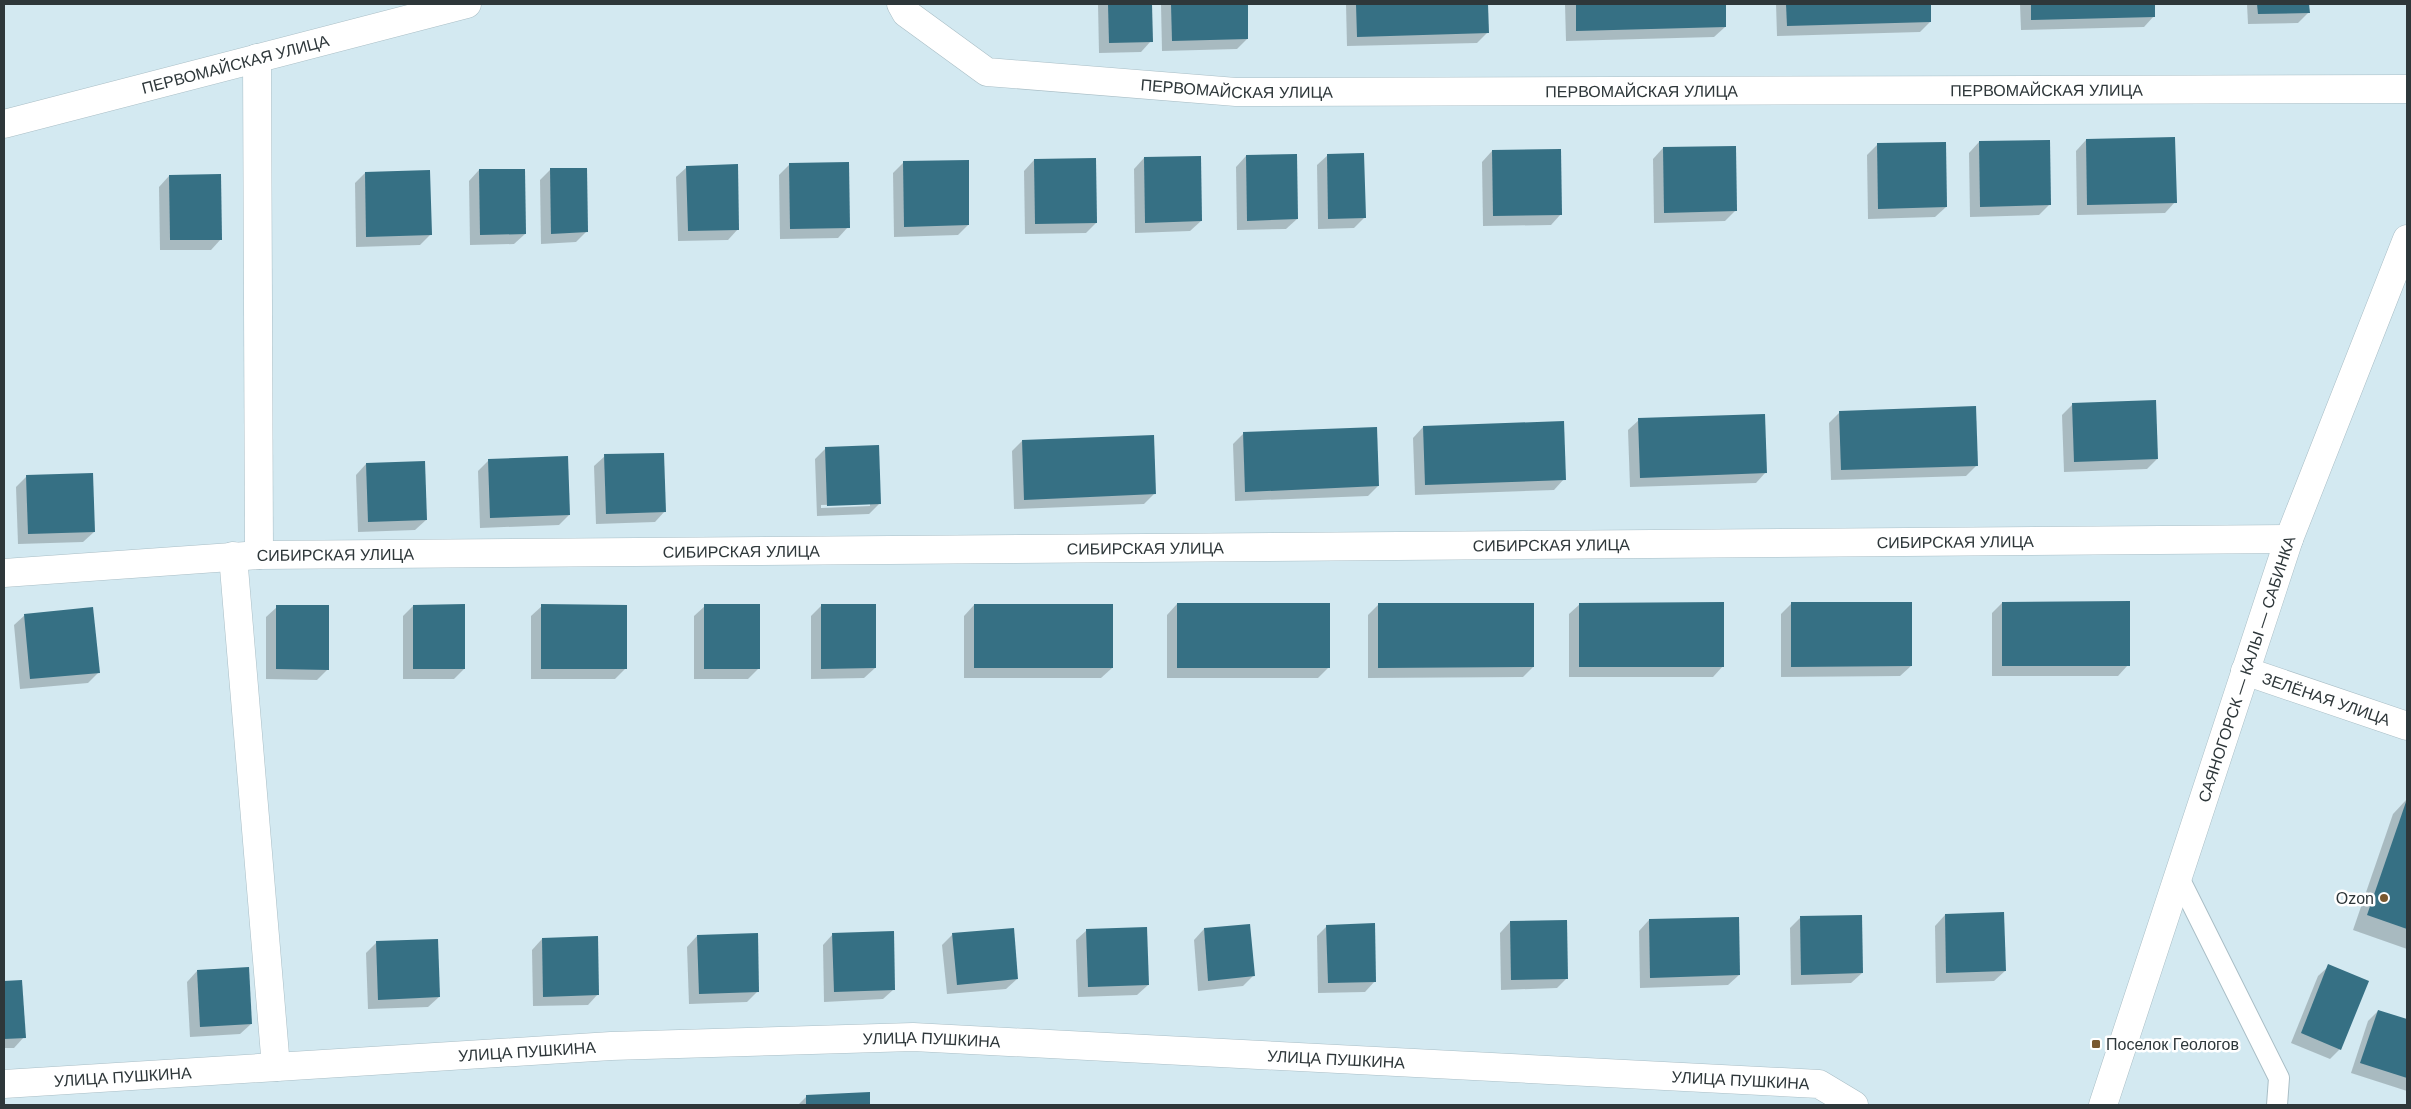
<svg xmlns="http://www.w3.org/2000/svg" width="2411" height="1109" font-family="Arial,sans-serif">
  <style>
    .shadow { fill: #0003; fill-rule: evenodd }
    .building { fill: #367084 }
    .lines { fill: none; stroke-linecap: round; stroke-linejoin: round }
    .service-casing { stroke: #a9bec6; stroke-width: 22 }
    .minor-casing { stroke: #a9bec6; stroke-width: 29 }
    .tertiary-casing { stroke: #a9bec6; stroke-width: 29 }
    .service { stroke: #fff; stroke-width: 20 }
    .minor { stroke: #fff; stroke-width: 28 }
    .tertiary { stroke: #fff; stroke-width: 28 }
    .poi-dot { fill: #79582f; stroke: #fff; stroke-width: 2 }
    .labels { text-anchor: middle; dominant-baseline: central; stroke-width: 5; stroke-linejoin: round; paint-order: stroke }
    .street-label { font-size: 16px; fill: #2e373a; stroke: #fff }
    .poi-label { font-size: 16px; fill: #2e373a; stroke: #fff; text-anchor: end }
  </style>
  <rect width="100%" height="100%" fill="#d3e9f1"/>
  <g class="shadow">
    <path d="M1098,4H1151V41L1141,52L1099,53Z"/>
    <path d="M1161,4H1246L1247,39L1237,49L1162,51Z"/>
    <path d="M1346,4H1487L1488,32L1477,43L1347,46Z"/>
    <path d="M1565,4H1724L1725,27L1714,37L1566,41Z"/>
    <path d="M1776,4H1930V22L1920,32L1777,36Z"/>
    <path d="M2020,4H2154V16L2144,27L2021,30Z"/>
    <path d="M2247,4H2308V13L2298,23L2248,24Z"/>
    <path d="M2086,140L2175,202L2165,213L2077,215L2076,151Z"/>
    <path d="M1979,142L2049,205L2039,215L1970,217L1969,153Z"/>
    <path d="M1877,145L1946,207L1935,217L1868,219L1867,155Z"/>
    <path d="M1663,148L1735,211L1725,221L1654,223L1653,159Z"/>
    <path d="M1492,151L1561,214L1551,225L1483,226L1482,162Z"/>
    <path d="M1328,155L1364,218L1354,228L1318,229L1317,165Z"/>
    <path d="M1246,156L1297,219L1286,229L1237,230L1236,167Z"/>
    <path d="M1144,158L1201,221L1190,231L1135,233L1134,169Z"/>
    <path d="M1034,160L1096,223L1086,233L1025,234L1024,171Z"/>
    <path d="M903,163L968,225L958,235L894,237L893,173Z"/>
    <path d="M789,165L848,227L838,238L780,239L779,175Z"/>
    <path d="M687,167L738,229L728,240L678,241L676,177Z"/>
    <path d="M551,169L586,232L576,242L541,244L540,180Z"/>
    <path d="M479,170L525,234L514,244L470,245L469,181Z"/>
    <path d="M365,173L430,235L420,245L356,247L355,183Z"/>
    <path d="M169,176L221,239L211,250H160L159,187Z"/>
    <path d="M2073,404L2157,459L2147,469L2064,472L2062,415Z"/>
    <path d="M1839,413L1977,465L1966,476L1831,480L1829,423Z"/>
    <path d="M1639,420L1766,472L1756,483L1630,487L1628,430Z"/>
    <path d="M1423,427L1564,479L1554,490L1415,495L1413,438Z"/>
    <path d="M1243,434L1378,486L1368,496L1235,501L1233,444Z"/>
    <path d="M1022,441L1154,494L1144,504L1014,509L1012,451Z"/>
    <path d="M826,448L879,504L869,514L817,516L815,459ZM870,504V506L821,508V505Z"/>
    <path d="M605,456L665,511L655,522L596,524L594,466Z"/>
    <path d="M489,460L569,515L559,525L480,528L478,471Z"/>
    <path d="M366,464L426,520L415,530L358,532L356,475Z"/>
    <path d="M27,476L94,532L83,542L18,544L16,487Z"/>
    <path d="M2002,603L2128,665L2118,676H1992V613Z"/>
    <path d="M1177,604L1329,667L1318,678H1167V615Z"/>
    <path d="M1379,604L1533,667L1523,677L1368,678V615Z"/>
    <path d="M1580,604L1723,666L1713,677H1569V614Z"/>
    <path d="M1791,604L1911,666L1900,676L1781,677V614Z"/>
    <path d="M822,605L875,668L864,678L811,679V616Z"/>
    <path d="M974,605L1112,668L1101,678H964V616Z"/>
    <path d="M413,606L464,669L454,679H403V616Z"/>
    <path d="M542,606L626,668L615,679H531V616Z"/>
    <path d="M705,606L759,668L748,679H694V616Z"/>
    <path d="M277,607L328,669L317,680L266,679V617Z"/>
    <path d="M25,615L98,673L88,683L20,689L14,625Z"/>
    <path d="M2407,799V949L2353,930L2393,814Z"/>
    <path d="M1945,915L2005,971L1994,981L1936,983L1935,926Z"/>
    <path d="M1800,918L1862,973L1851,983L1791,985L1790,928Z"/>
    <path d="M1649,920L1739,975L1728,985L1640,988L1639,931Z"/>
    <path d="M1510,922L1567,978L1557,988L1501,990L1500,933Z"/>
    <path d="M1327,926L1375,981L1365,992L1318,993L1317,936Z"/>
    <path d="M1204,929L1253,976L1243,986L1198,991L1194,940Z"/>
    <path d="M1087,930L1148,985L1137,995L1078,997L1076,940Z"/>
    <path d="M833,934L894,989L883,999L824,1002L823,945Z"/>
    <path d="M953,934L1017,979L1006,989L947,994L942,945Z"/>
    <path d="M697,936L758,991L747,1002L689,1004L687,947Z"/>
    <path d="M542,939L598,994L588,1005L533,1006L532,950Z"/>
    <path d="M377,942L439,997L428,1007L368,1009L366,953Z"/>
    <path d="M2329,966L2340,1049L2330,1059L2291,1043L2318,976Z"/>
    <path d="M197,971L251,1024L240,1034L190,1037L187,982Z"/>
    <path d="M21,981L24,1037L14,1048H4V982Z"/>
    <path d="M2378,1011L2407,1020V1091L2351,1073L2368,1021Z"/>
    <path d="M869,1094V1105H798L806,1097Z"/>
  </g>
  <g class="building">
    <path d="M1108,4H1152L1153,42L1109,43Z"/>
    <path d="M1171,4H1248V39L1172,41Z"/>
    <path d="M1356,4H1488L1489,33L1357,37Z"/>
    <path d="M1576,4H1726V27L1576,31Z"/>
    <path d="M1786,4H1931V22L1787,26Z"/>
    <path d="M2031,4H2155V17L2031,20Z"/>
    <path d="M2257,4H2309L2310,13L2258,14Z"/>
    <path d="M2175,137L2177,203L2087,205L2086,139Z"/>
    <path d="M2050,140L2051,205L1980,207L1979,141Z"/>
    <path d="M1946,142L1947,207L1878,209L1877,143Z"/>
    <path d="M1736,146L1737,211L1664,213L1663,147Z"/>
    <path d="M1561,149L1562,215L1493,216L1492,150Z"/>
    <path d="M1364,153L1366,218L1328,219L1327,154Z"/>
    <path d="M1297,154L1298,219L1247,221L1246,155Z"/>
    <path d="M1201,156L1202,221L1145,223L1144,157Z"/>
    <path d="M1096,158L1097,223L1035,224L1034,159Z"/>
    <path d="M969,160V225L904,227L903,161Z"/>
    <path d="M849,162L850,228L790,229L789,163Z"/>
    <path d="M738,164L739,230L688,231L686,166Z"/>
    <path d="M550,168H587L588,232L551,234Z"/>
    <path d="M479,169H525L526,234L480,235Z"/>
    <path d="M430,170L432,235L366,237L365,172Z"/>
    <path d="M221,174L222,240H170L169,175Z"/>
    <path d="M2156,400L2158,459L2074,462L2072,403Z"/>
    <path d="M1976,406L1978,466L1841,470L1839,411Z"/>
    <path d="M1765,414L1767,473L1640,478L1638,418Z"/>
    <path d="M1564,421L1566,480L1425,485L1423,426Z"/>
    <path d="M1377,427L1379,486L1245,492L1243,432Z"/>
    <path d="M1154,435L1156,494L1024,500L1022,440Z"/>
    <path d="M879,445L881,504L827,506L825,447Z"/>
    <path d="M664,453L666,512L606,514L604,454Z"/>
    <path d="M568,456L570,515L490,518L488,459Z"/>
    <path d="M425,461L427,520L368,522L366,463Z"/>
    <path d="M93,473L95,532L28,534L26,475Z"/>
    <path d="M2130,601V666H2002V602Z"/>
    <path d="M1724,602V667H1579V603Z"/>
    <path d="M1791,602H1912V666L1791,667Z"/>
    <rect x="1177" y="603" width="153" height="65"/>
    <path d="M1378,603H1534V667L1378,668Z"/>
    <path d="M465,604V669H413V605Z"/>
    <path d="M541,604L627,605V669H541Z"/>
    <rect x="704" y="604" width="56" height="65"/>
    <path d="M821,604H876V668L821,669Z"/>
    <rect x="974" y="604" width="139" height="64"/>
    <path d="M276,605H329V670L276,669Z"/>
    <path d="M93,607L100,673L30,679L24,614Z"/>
    <path d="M2407,799V929L2367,915Z"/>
    <path d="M2004,912L2006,971L1946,973L1945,914Z"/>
    <path d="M1862,915L1863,973L1801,975L1800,916Z"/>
    <path d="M1739,917L1740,975L1650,978L1649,919Z"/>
    <path d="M1567,920L1568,979L1511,980L1510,921Z"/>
    <path d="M1375,923L1376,982L1328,983L1326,925Z"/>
    <path d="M1250,924L1255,976L1208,981L1204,928Z"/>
    <path d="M1147,927L1149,985L1088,987L1086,929Z"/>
    <path d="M1014,928L1018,979L957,985L952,933Z"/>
    <path d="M894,931L895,990L834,992L832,933Z"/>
    <path d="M758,933L759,992L699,994L697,935Z"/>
    <path d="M598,936L599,995L543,997L542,938Z"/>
    <path d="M438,939L440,997L378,1000L376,941Z"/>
    <path d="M2328,964L2369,981L2341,1050L2301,1033Z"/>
    <path d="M249,967L252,1024L200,1027L197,970Z"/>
    <path d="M22,980L26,1038L4,1039V981Z"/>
    <path d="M2378,1010L2407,1019V1078L2360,1063Z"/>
    <path d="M870,1092V1105H806V1095Z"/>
  </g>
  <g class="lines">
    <g class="service-casing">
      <path id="service" d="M2178,876L2279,1078L2277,1105"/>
    </g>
    <g class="minor-casing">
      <g id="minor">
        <path id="s1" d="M901,4L906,13L987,72L1236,92L2407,89"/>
        <path d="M257,58L259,555"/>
        <path id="s2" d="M4,124L467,4"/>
        <path d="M233,556L276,1067"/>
        <path id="s3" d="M4,573L259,555L2289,539"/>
        <path id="s4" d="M2245,671L2407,726"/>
        <path id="s5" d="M4,1084L611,1046L913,1037L1819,1084L1854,1105"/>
      </g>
    </g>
    <g class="tertiary-casing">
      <g id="tertiary">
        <path id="s6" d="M2103,1105L2289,539L2407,239"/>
      </g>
    </g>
    <use href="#service" class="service"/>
    <use href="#minor" class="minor"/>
    <use href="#tertiary" class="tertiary"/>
  </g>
  <g class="poi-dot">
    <circle cx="2384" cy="898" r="5"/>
    <rect x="2091" y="1039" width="10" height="10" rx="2.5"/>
  </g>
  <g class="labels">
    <g class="street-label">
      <text stroke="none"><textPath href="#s2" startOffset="239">ПЕРВОМАЙСКАЯ УЛИЦА</textPath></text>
      <text stroke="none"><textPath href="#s1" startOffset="361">ПЕРВОМАЙСКАЯ УЛИЦА</textPath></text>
      <text stroke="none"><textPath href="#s1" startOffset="766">ПЕРВОМАЙСКАЯ УЛИЦА</textPath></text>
      <text stroke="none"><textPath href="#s1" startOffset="1171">ПЕРВОМАЙСКАЯ УЛИЦА</textPath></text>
      <text stroke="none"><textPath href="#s3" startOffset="1952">СИБИРСКАЯ УЛИЦА</textPath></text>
      <text stroke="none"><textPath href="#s3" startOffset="1548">СИБИРСКАЯ УЛИЦА</textPath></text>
      <text stroke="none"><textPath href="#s3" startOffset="1142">СИБИРСКАЯ УЛИЦА</textPath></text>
      <text stroke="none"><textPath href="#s3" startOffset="738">СИБИРСКАЯ УЛИЦА</textPath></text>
      <text stroke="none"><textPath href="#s3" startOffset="332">СИБИРСКАЯ УЛИЦА</textPath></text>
      <text stroke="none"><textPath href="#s6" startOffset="459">САЯНОГОРСК — КАЛЫ — САБИНКА</textPath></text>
      <text stroke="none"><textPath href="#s4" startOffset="86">ЗЕЛЁНАЯ УЛИЦА</textPath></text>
      <text stroke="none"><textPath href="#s5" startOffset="929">УЛИЦА ПУШКИНА</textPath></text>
      <text stroke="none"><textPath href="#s5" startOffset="524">УЛИЦА ПУШКИНА</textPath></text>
      <text stroke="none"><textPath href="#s5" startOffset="1334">УЛИЦА ПУШКИНА</textPath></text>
      <text stroke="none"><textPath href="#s5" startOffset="119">УЛИЦА ПУШКИНА</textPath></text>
      <text stroke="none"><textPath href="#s5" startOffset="1739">УЛИЦА ПУШКИНА</textPath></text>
    </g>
    <g class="poi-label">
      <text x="2374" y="898">Ozon</text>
      <text x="2106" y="1044" text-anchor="start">Поселок Геологов</text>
    </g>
  </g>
  <rect width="2411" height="1109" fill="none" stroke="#2e373a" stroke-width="10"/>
</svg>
